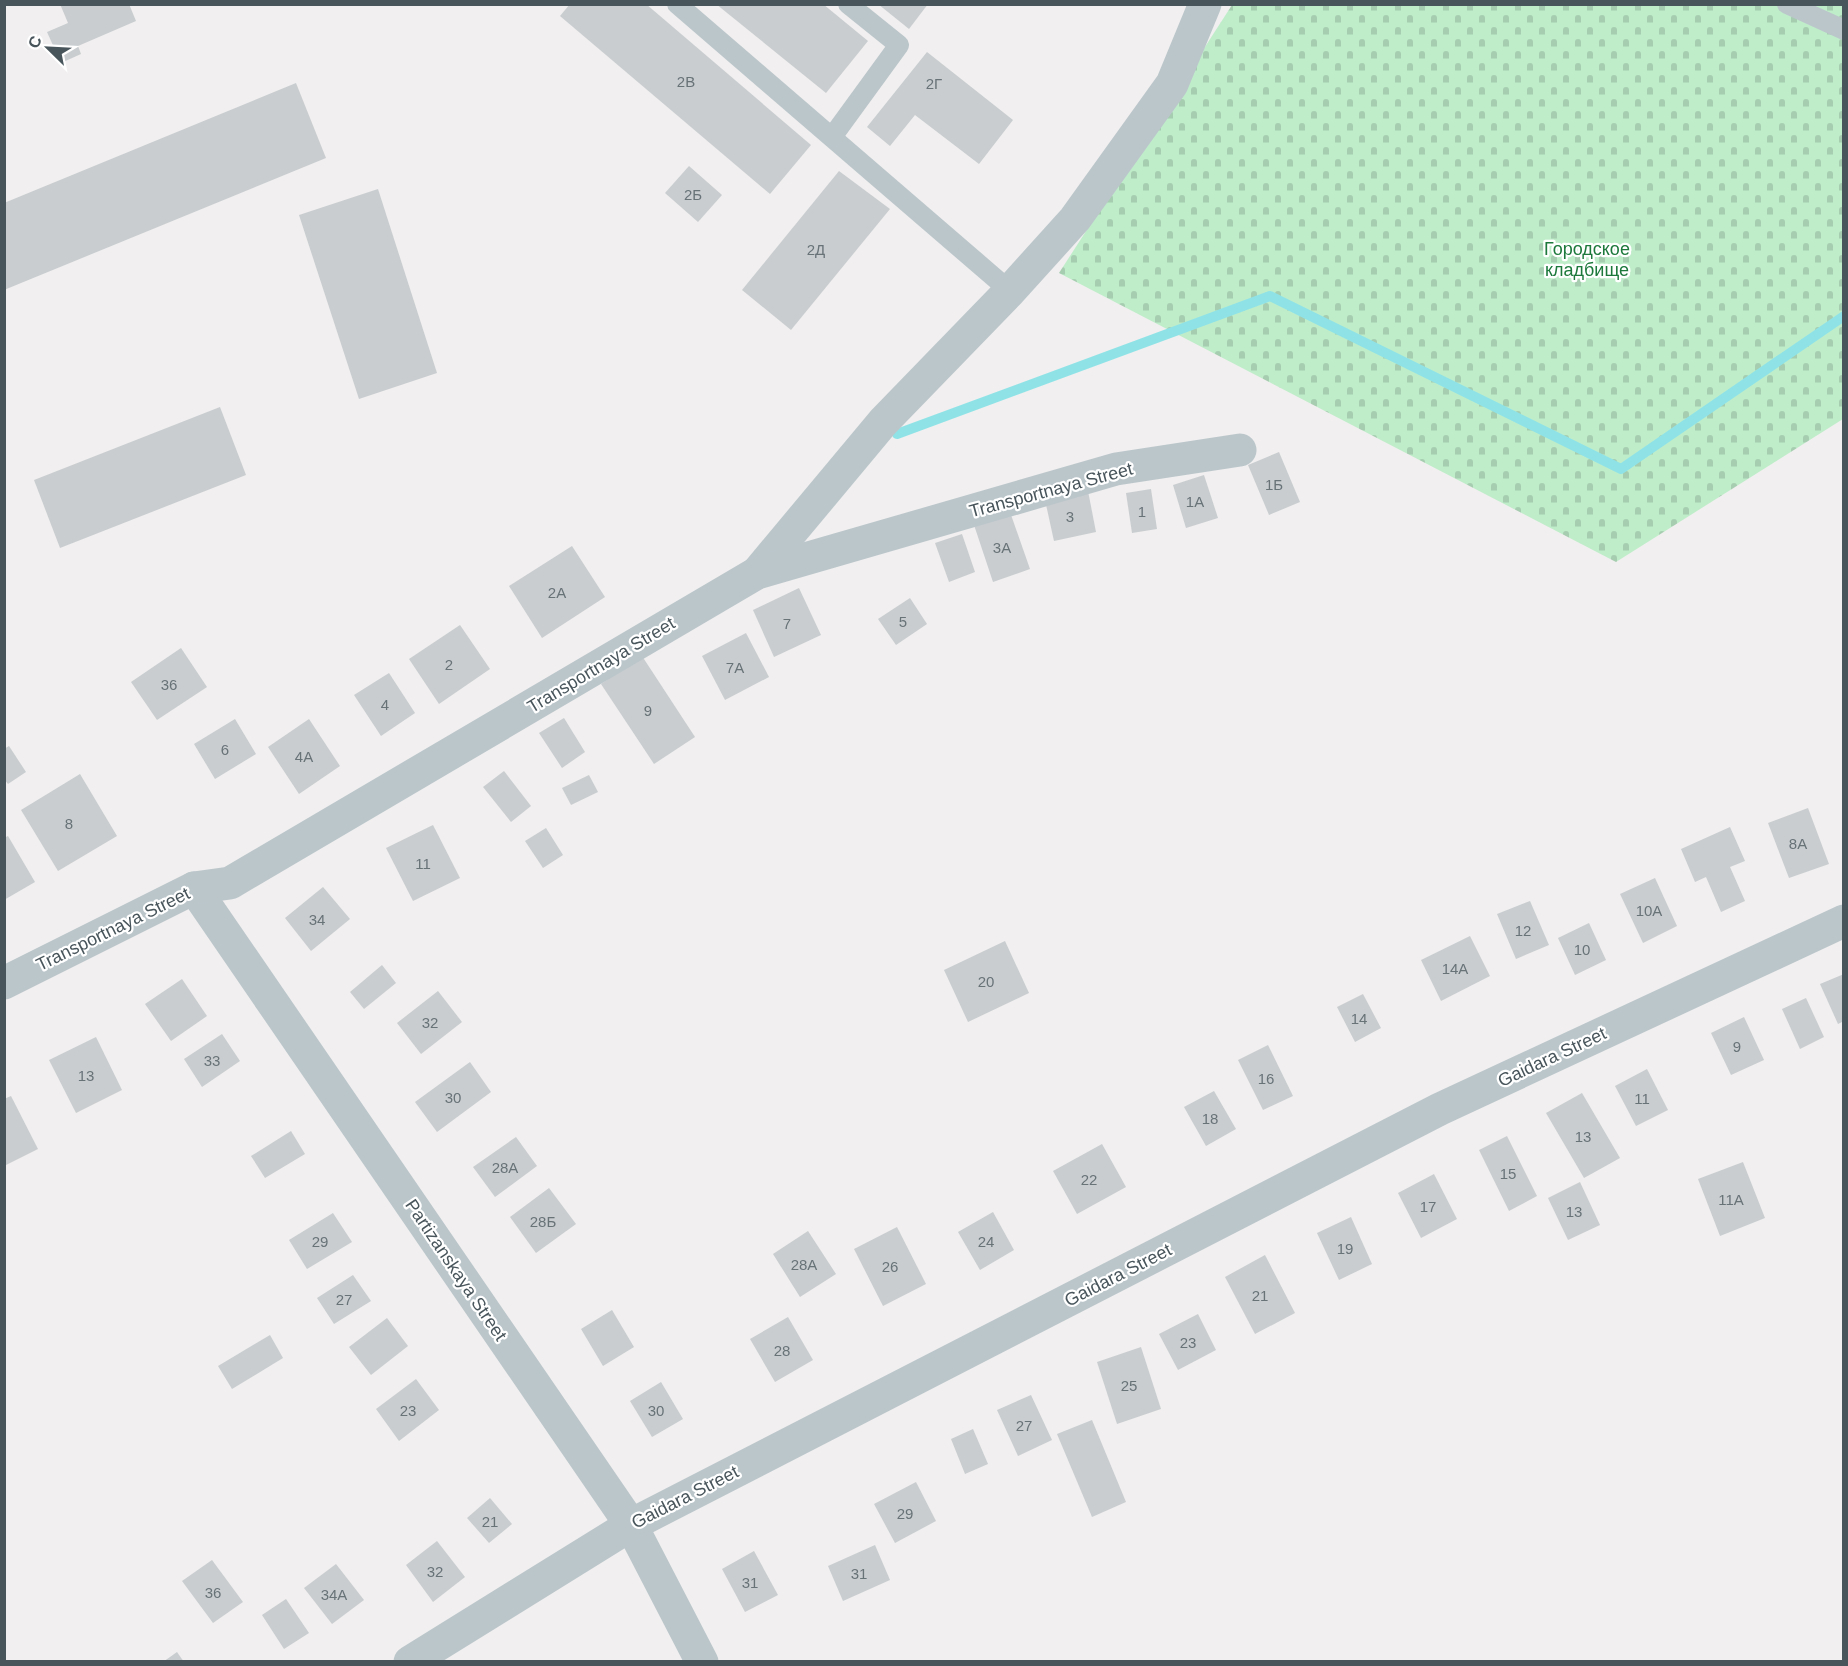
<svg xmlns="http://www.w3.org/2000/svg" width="1848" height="1666" font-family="Helvetica,sans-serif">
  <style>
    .cemetery { fill: url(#cemetery-stones) }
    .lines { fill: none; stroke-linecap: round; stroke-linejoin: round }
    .stream { stroke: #8fe3e7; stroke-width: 10 }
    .building { fill: #c9cdd0 }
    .lane { stroke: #bbc6cb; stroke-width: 20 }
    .street { stroke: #bbc6cb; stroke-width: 33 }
    .labels { text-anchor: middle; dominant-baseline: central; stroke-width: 4.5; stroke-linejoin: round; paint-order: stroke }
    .number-label { font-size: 15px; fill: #687378 }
    .park-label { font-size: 18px; fill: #1c793b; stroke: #fff }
    .street-label { font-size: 18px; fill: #48555b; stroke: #fff }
  </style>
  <defs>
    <pattern id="cemetery-stones" width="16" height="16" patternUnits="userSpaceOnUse" patternTransform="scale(1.5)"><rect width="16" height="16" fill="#bfedca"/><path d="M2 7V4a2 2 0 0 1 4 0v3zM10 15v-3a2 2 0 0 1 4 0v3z" fill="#a6cdb0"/></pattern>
  </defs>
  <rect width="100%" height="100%" fill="#f1efef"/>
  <path class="cemetery" d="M1232,5H1843V419L1616,562L1059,273Z"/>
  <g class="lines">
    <path class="stream" d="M897,434L1270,296L1621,469L1844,316"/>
  </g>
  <g class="building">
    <path d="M60,4H129L136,21L78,46L81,54L61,63L47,32L68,23Z"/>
    <path d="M570,4H646L811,145L770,194L560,16Z"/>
    <path d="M716,4H823L868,41L826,93Z"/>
    <path d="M878,4H928L909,29Z"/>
    <path d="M927,52L1013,120L979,164L915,115L890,146L867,127Z"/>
    <path d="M296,83L326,158L4,290V203Z"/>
    <path d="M689,166L722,195L698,222L665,193Z"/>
    <path d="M839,171L890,209L791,330L742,290Z"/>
    <path d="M378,189L437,373L359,399L299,215Z"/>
    <path d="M220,407L246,475L60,548L34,480Z"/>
    <path d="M1279,452L1300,502L1269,515L1248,465Z"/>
    <path d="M1204,475L1218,518L1186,528L1173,485Z"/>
    <path d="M1151,489L1157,529L1132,533L1126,493Z"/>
    <path d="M1088,491L1096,532L1054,541L1045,500Z"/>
    <path d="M1010,512L1030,569L993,582L974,525Z"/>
    <path d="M962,534L975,572L949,582L935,543Z"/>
    <path d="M572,546L605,597L542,638L509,586Z"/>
    <path d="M799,588L821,635L774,657L753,610Z"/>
    <path d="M910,598L927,624L896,645L878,619Z"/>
    <path d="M460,625L490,669L439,704L409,659Z"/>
    <path d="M746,633L769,677L725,700L702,656Z"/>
    <path d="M181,648L207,687L157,720L131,682Z"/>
    <path d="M642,656L695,737L654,764L601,684Z"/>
    <path d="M389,673L415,713L381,736L354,695Z"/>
    <path d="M564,718L585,752L562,768L539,733Z"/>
    <path d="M235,719L256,754L215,779L194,744Z"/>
    <path d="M309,719L340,766L299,794L268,747Z"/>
    <path d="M9,746L26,772L8,784L4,779V749Z"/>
    <path d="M504,771L531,806L511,822L483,787Z"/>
    <path d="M80,774L117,836L58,871L21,810Z"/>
    <path d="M589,775L598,792L571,805L562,788Z"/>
    <path d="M1808,808L1829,864L1789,878L1768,823Z"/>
    <path d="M433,825L460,878L413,901L386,848Z"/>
    <path d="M1730,827L1745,861L1730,867L1745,901L1721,912L1706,877L1695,882L1681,849Z"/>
    <path d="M546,828L563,855L543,868L525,841Z"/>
    <path d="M8,836L35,882L4,900V838Z"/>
    <path d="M1655,878L1677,926L1643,943L1620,894Z"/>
    <path d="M323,887L350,919L311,951L285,918Z"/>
    <path d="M1530,901L1549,945L1516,959L1497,914Z"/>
    <path d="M1589,923L1606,960L1575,975L1558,938Z"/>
    <path d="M1470,936L1490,976L1441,1001L1421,960Z"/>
    <path d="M1005,941L1029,993L968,1022L944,970Z"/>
    <path d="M382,965L396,983L364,1009L350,992Z"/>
    <path d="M1844,974V1021L1838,1024L1820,984Z"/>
    <path d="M182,979L207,1016L171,1041L145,1004Z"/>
    <path d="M438,991L462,1022L421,1054L397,1023Z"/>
    <path d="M1363,994L1381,1028L1355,1042L1337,1007Z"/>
    <path d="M1806,998L1824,1037L1800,1049L1782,1009Z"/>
    <path d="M1744,1017L1764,1060L1731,1075L1711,1033Z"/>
    <path d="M222,1034L240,1061L202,1087L184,1059Z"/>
    <path d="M96,1037L122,1090L76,1113L49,1060Z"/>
    <path d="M1268,1045L1293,1096L1263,1110L1238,1060Z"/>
    <path d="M470,1062L491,1092L437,1132L415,1102Z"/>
    <path d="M1647,1069L1668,1110L1636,1126L1615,1086Z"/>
    <path d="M1214,1091L1236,1129L1206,1146L1184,1107Z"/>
    <path d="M1582,1093L1620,1158L1584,1178L1546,1113Z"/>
    <path d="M11,1096L38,1149L4,1166V1099Z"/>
    <path d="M291,1131L305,1154L265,1178L251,1156Z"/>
    <path d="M1507,1136L1537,1196L1509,1211L1479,1150Z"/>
    <path d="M516,1137L537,1166L495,1197L473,1167Z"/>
    <path d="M1102,1144L1126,1187L1077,1214L1053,1171Z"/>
    <path d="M1743,1162L1765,1218L1720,1236L1698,1179Z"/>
    <path d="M1434,1174L1457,1219L1421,1238L1398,1193Z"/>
    <path d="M1580,1182L1600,1225L1568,1240L1548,1198Z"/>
    <path d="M549,1188L576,1224L536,1253L510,1217Z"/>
    <path d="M993,1212L1014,1250L980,1270L958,1232Z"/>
    <path d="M333,1213L352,1242L307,1269L289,1240Z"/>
    <path d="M1351,1217L1372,1264L1339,1280L1317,1233Z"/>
    <path d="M897,1227L926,1284L883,1306L854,1249Z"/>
    <path d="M808,1231L836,1274L800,1297L773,1254Z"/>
    <path d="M1265,1255L1295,1313L1255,1334L1225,1277Z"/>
    <path d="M353,1275L371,1301L334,1324L317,1298Z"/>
    <path d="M612,1310L634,1347L603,1366L581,1329Z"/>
    <path d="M1198,1314L1216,1350L1178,1370L1159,1334Z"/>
    <path d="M788,1317L813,1360L775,1382L750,1339Z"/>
    <path d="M387,1318L408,1346L371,1375L349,1347Z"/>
    <path d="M270,1335L283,1358L232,1389L218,1366Z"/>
    <path d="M1141,1347L1161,1409L1117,1424L1097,1362Z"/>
    <path d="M416,1379L439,1410L399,1441L376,1409Z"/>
    <path d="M661,1382L683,1419L652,1437L630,1401Z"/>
    <path d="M1031,1395L1052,1440L1018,1456L997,1410Z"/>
    <path d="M1092,1420L1126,1502L1092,1517L1057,1434Z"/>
    <path d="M973,1429L988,1464L965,1474L951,1439Z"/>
    <path d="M916,1482L936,1521L895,1543L874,1504Z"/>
    <path d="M490,1498L512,1524L489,1543L467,1518Z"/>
    <path d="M437,1541L465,1577L433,1602L406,1565Z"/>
    <path d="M875,1545L890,1580L843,1601L828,1566Z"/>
    <path d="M754,1551L778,1595L745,1612L722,1569Z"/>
    <path d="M212,1560L243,1602L213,1623L182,1581Z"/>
    <path d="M336,1564L364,1600L332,1624L304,1588Z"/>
    <path d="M286,1599L309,1633L284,1649L262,1615Z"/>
    <path d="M177,1652L184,1662H163Z"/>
  </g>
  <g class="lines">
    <g class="lane">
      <path d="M677,4L1010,291"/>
      <path d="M1787,4L1844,30"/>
      <path d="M832,137L899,45L848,4"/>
    </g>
    <g class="street">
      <path d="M757,573L883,422L1010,291L1075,219L1172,84L1205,4"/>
      <path d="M194,888L631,1525L702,1662"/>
      <path d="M4,983L194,888L230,883L757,573L1116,469L1240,450"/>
      <path d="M410,1662L631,1525L1440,1109L1844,921"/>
    </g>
  </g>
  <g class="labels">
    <g class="number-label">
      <text x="686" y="81">2В</text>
      <text x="934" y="83">2Г</text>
      <text x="693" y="194">2Б</text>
      <text x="816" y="249">2Д</text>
      <text x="1274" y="484">1Б</text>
      <text x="1195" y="501">1А</text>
      <text x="1142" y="511">1</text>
      <text x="1070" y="516">3</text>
      <text x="1002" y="547">3А</text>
      <text x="557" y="592">2А</text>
      <text x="903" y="621">5</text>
      <text x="787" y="623">7</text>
      <text x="449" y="664">2</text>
      <text x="735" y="667">7А</text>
      <text x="169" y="684">36</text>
      <text x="385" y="704">4</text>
      <text x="648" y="710">9</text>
      <text x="225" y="749">6</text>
      <text x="304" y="756">4А</text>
      <text x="69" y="823">8</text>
      <text x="1798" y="843">8А</text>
      <text x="423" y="863">11</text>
      <text x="1649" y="910">10А</text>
      <text x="317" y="919">34</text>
      <text x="1523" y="930">12</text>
      <text x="1582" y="949">10</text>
      <text x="1455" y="968">14А</text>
      <text x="986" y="981">20</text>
      <text x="1359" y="1018">14</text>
      <text x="430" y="1022">32</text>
      <text x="1737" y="1046">9</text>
      <text x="212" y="1060">33</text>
      <text x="86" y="1075">13</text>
      <text x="1266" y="1078">16</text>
      <text x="453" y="1097">30</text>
      <text x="1642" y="1098">11</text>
      <text x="1210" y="1118">18</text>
      <text x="1583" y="1136">13</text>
      <text x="505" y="1167">28А</text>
      <text x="1508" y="1173">15</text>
      <text x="1089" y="1179">22</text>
      <text x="1731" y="1199">11А</text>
      <text x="1428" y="1206">17</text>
      <text x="1574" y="1211">13</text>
      <text x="543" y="1221">28Б</text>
      <text x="320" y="1241">29</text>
      <text x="986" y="1241">24</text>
      <text x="1345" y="1248">19</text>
      <text x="804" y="1264">28А</text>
      <text x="890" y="1266">26</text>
      <text x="1260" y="1295">21</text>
      <text x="344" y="1299">27</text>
      <text x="1188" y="1342">23</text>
      <text x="782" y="1350">28</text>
      <text x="1129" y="1385">25</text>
      <text x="408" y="1410">23</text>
      <text x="656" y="1410">30</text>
      <text x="1024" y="1425">27</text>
      <text x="905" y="1513">29</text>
      <text x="490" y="1521">21</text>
      <text x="435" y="1571">32</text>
      <text x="859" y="1573">31</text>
      <text x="750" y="1582">31</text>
      <text x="213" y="1592">36</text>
      <text x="334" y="1594">34А</text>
    </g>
    <g class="park-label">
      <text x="1587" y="249">Городское<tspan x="1587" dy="21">кладбище</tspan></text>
    </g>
    <g class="street-label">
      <text transform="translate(1051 490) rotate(-15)">Transportnaya Street</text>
      <text transform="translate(601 665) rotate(-31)">Transportnaya Street</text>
      <text transform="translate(113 929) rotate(-26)">Transportnaya Street</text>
      <text transform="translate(1552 1057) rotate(-25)">Gaidara Street</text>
      <text transform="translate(456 1270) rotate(56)">Partizanskaya Street</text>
      <text transform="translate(1118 1275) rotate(-27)">Gaidara Street</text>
      <text transform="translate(685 1497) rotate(-27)">Gaidara Street</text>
    </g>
  </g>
  <rect width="1848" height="1666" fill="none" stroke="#48555b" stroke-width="12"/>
  <g transform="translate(48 48) rotate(294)" stroke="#ffffff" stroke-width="4.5" paint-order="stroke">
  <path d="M0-4.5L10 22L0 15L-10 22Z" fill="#48555b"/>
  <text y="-9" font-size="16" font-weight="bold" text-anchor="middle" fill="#48555b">С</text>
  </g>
</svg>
